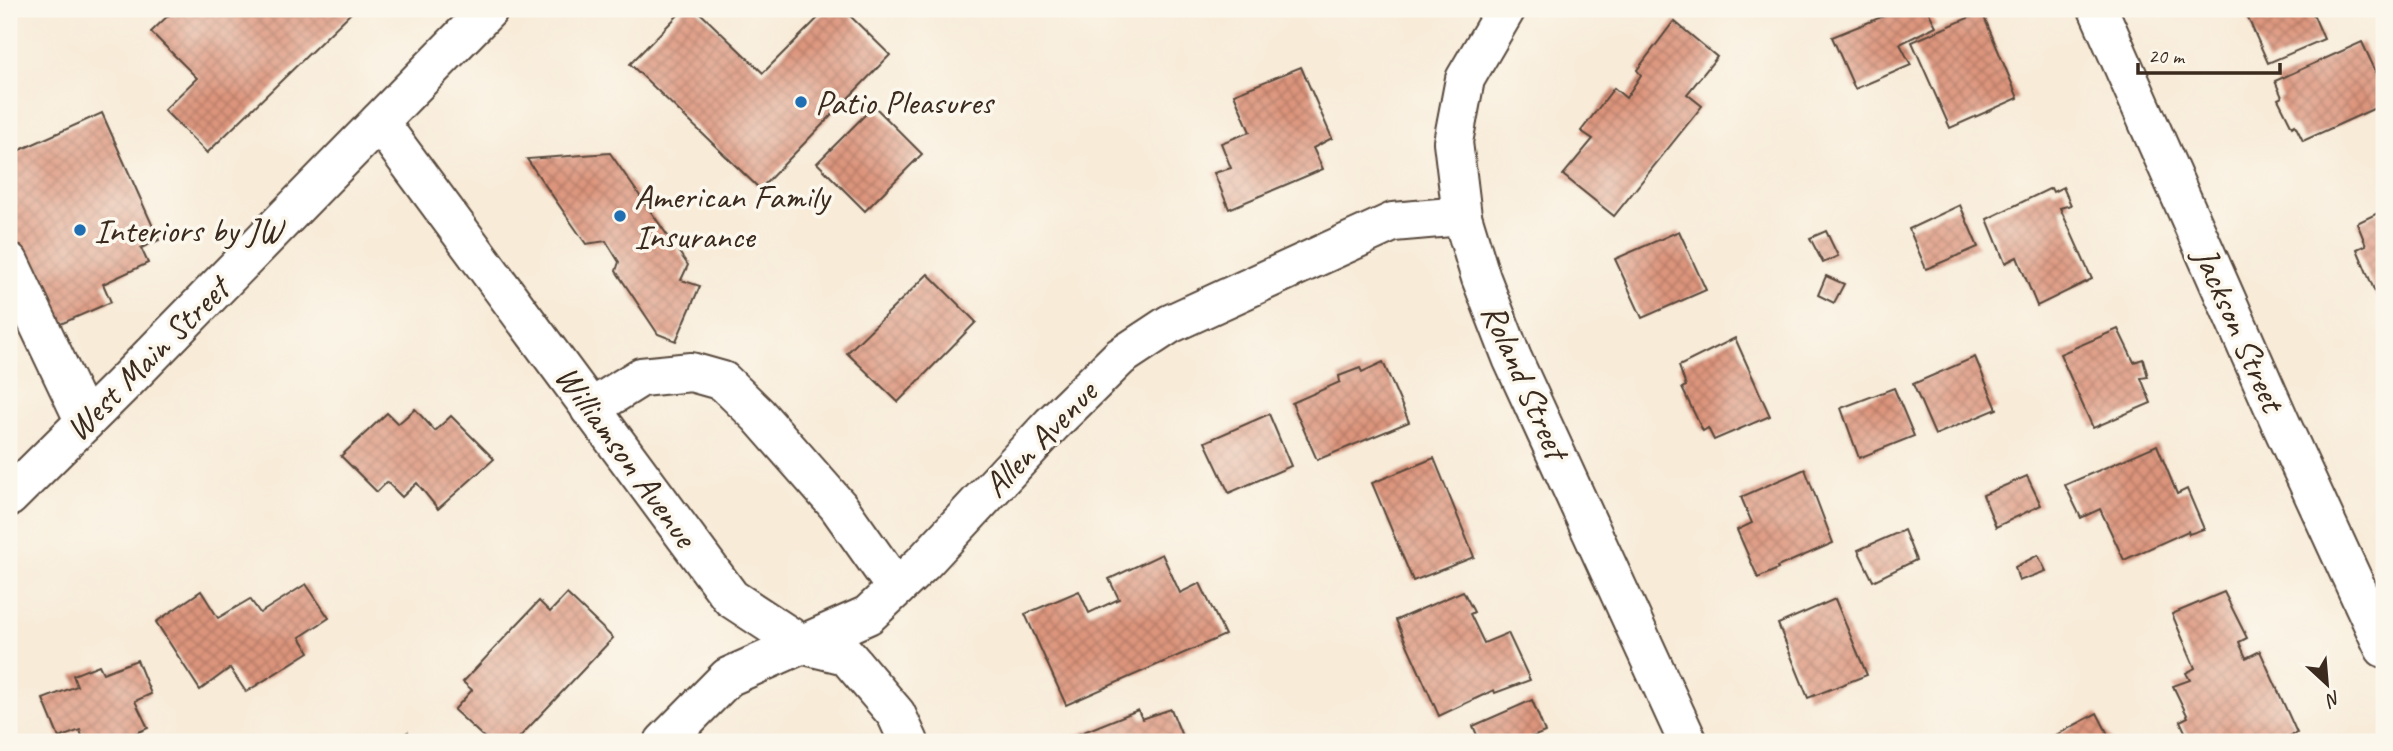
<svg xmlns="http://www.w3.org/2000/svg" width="2393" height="751" font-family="Caveat,sans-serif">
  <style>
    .building { fill: url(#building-cross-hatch) }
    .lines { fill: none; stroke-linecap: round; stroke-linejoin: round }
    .minor-casing { stroke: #57473a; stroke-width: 42 }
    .major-casing { stroke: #57473a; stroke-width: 42 }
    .minor { stroke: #fff; stroke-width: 38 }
    .major { stroke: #fff; stroke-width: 38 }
    .poi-dot { fill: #1f6fb2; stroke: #fbf7ec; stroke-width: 2.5 }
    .labels { text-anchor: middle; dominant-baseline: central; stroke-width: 7; stroke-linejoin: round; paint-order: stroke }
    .poi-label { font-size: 35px; fill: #3b2a1e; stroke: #fbf7ec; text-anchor: start }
    .street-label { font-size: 35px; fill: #3b2a1e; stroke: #fbf7ec }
  </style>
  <defs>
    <pattern id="building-cross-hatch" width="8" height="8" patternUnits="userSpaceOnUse" patternTransform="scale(1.75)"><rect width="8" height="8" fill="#dd957d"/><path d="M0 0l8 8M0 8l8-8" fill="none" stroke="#b47a66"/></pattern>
  </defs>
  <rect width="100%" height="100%" fill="#fbf7ec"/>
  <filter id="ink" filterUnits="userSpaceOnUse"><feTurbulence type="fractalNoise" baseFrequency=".0143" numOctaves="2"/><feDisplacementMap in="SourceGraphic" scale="14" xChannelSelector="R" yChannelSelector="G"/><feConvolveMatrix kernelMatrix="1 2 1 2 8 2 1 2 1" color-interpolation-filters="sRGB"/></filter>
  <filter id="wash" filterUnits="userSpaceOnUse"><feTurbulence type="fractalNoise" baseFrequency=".00686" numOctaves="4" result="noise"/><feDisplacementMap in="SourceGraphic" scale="28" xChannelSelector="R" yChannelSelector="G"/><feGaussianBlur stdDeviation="1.57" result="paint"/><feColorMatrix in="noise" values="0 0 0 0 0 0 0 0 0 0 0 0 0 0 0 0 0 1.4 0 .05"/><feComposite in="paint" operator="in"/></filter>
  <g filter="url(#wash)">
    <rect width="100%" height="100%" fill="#f8ebd8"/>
    <g id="blocks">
      <g class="building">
        <path d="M175,9H355L207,153L164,110L197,78L151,32Z"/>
        <path d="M684,9H696L763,73L827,9H843L890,55L760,189L630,64Z"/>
        <path d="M1901,9H1927L1936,26L1900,44L1911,65L1855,89L1832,37Z"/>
        <path d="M2244,9H2311L2324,39L2268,63Z"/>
        <path d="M1982,12L2018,98L1950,128L1912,42Z"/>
        <path d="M1674,21L1717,57L1687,94L1702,106L1614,216L1563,175L1593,139L1581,131L1614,88L1626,98L1641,75L1637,70Z"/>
        <path d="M2362,42L2384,89V104L2303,141L2295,125L2292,127L2278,99L2282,97L2275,81Z"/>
        <path d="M1301,67L1332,138L1313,148L1323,169L1229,209L1214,173L1231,168L1221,143L1250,132L1234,94Z"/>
        <path d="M874,106L922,154L865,211L817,163Z"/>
        <path d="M102,113L159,240L141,248L148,263L103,284L111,302L47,330L9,246V155Z"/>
        <path d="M610,153L688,265L681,280L700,286L676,341L658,334L616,271L619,262L606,241L586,244L527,159Z"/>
        <path d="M2063,187L2071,205L2060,208L2092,279L2037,306L2017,257L2005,263L1987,219L2051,188L2053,192Z"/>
        <path d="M1960,205L1978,247L1926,269L1909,229Z"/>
        <path d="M2384,210V299L2379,302L2357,249L2366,245L2357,223Z"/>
        <path d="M1679,231L1706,290L1642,318L1615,259Z"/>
        <path d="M1826,231L1838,256L1823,263L1810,238Z"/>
        <path d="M928,274L976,322L898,402L847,353Z"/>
        <path d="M1826,276L1844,284L1834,303L1818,295Z"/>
        <path d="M2118,329L2134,362L2143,359L2148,377L2141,378L2151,403L2093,428L2060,354Z"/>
        <path d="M1735,338L1770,416L1714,440L1708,428L1703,431L1682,388L1686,386L1679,366Z"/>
        <path d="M1975,357L1997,409L1935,435L1913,384Z"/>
        <path d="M1383,362L1409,422L1317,460L1292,403L1340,382L1339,376L1360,368L1362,372Z"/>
        <path d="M1894,388L1914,436L1859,458L1841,408Z"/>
        <path d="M415,409L435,431L451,416L494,459L438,509L417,483L402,497L387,482L377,492L341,456L387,413L398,424Z"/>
        <path d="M1269,414L1291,466L1229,493L1205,442Z"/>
        <path d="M2157,445L2177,494L2187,489L2204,529L2189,534L2188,531L2124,560L2100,509L2081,518L2065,485Z"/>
        <path d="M1434,458L1474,557L1413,581L1372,483Z"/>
        <path d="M1805,469L1833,543L1777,567L1778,569L1758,578L1737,530L1752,523L1741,497Z"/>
        <path d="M2027,476L2041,505L1996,527L1983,495Z"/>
        <path d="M1904,530L1916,560L1873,581L1858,550Z"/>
        <path d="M1162,554L1180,593L1200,583L1225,635L1066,705L1025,614L1079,591L1089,613L1119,599L1109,579Z"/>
        <path d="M2038,555L2046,571L2019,581L2015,567Z"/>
        <path d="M306,584L329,618L300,637L309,652L246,692L230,668L200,690L156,622L201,591L218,618L250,599L260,613Z"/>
        <path d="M1463,591L1474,612L1470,614L1484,643L1508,633L1530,680L1495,693L1494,690L1439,716L1396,620Z"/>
        <path d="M2224,592L2247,638L2239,642L2246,658L2260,651L2297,733L2276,742H2190L2180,721L2188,717L2173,686L2190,680L2186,673L2195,668L2172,614Z"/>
        <path d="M567,594L613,638L515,742H489L454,710L472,690L463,682L539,601L550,612Z"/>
        <path d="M1835,599L1867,675L1808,698L1778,624Z"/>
        <path d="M137,660L151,694L135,701L148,728L115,742H84L80,730L59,738L43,699L77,686L73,675L99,665L103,673Z"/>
        <path d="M1532,700L1545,732L1520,742H1480L1473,726Z"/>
        <path d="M1171,709L1184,741L1181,742H1059L1138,710L1142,719Z"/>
        <path d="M2097,713L2112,742H2043Z"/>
        <path d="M408,732L414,742H392Z"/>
      </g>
    </g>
  </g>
  <g filter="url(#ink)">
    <use href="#blocks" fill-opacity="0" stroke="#57473a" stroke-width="2"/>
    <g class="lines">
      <g class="minor-casing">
        <g id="minor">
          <path d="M1506,9L1465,79L1453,142L1462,216L1481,278L1512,358L1688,742"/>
          <path d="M2098,9L2282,426L2384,648"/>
          <path d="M379,122L731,598L801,644L846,655L896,714L909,742"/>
          <path d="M9,262L85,422"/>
          <path d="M590,409L641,377L691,372L723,381L758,415L838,506L896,588"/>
          <path d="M664,742L728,677L868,615L923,563L1052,424L1120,357L1170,324L1393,222L1462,216"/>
        </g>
      </g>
      <g class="major-casing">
        <path id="major" d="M9,497L122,385L489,9"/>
      </g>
      <use href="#minor" class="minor"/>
      <use href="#major" class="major"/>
    </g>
  </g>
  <g class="poi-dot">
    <circle cx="801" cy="102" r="7"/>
    <circle cx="620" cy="216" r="7"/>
    <circle cx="80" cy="230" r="7"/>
  </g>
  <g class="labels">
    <g class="poi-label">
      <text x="815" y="102">Patio Pleasures</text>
      <text x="634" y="196">American Family<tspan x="634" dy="40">Insurance</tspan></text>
      <text x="94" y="230">Interiors by JW</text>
    </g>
    <g class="street-label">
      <text transform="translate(2239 329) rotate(66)">Jackson Street</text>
      <text transform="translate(147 359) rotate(-45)">West Main Street</text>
      <text transform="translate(1525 381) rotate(66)">Roland Street</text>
      <text transform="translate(1040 439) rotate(-46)">Allen Avenue</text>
      <text transform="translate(626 456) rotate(54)">Williamson Avenue</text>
    </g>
  </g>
  <rect width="2393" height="751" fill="none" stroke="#fbf7ec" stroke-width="35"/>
  <g transform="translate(2327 684) rotate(154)" stroke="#fbf7ec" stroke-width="5" paint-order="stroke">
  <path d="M0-5L12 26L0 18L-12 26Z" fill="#3b2a1e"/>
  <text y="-10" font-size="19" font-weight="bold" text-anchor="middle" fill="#3b2a1e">N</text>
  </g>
  <path d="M2138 63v10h142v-10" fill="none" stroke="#3b2a1e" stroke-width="3.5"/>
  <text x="2148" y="63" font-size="21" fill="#3b2a1e" stroke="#fbf7ec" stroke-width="5" paint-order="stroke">20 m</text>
</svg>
